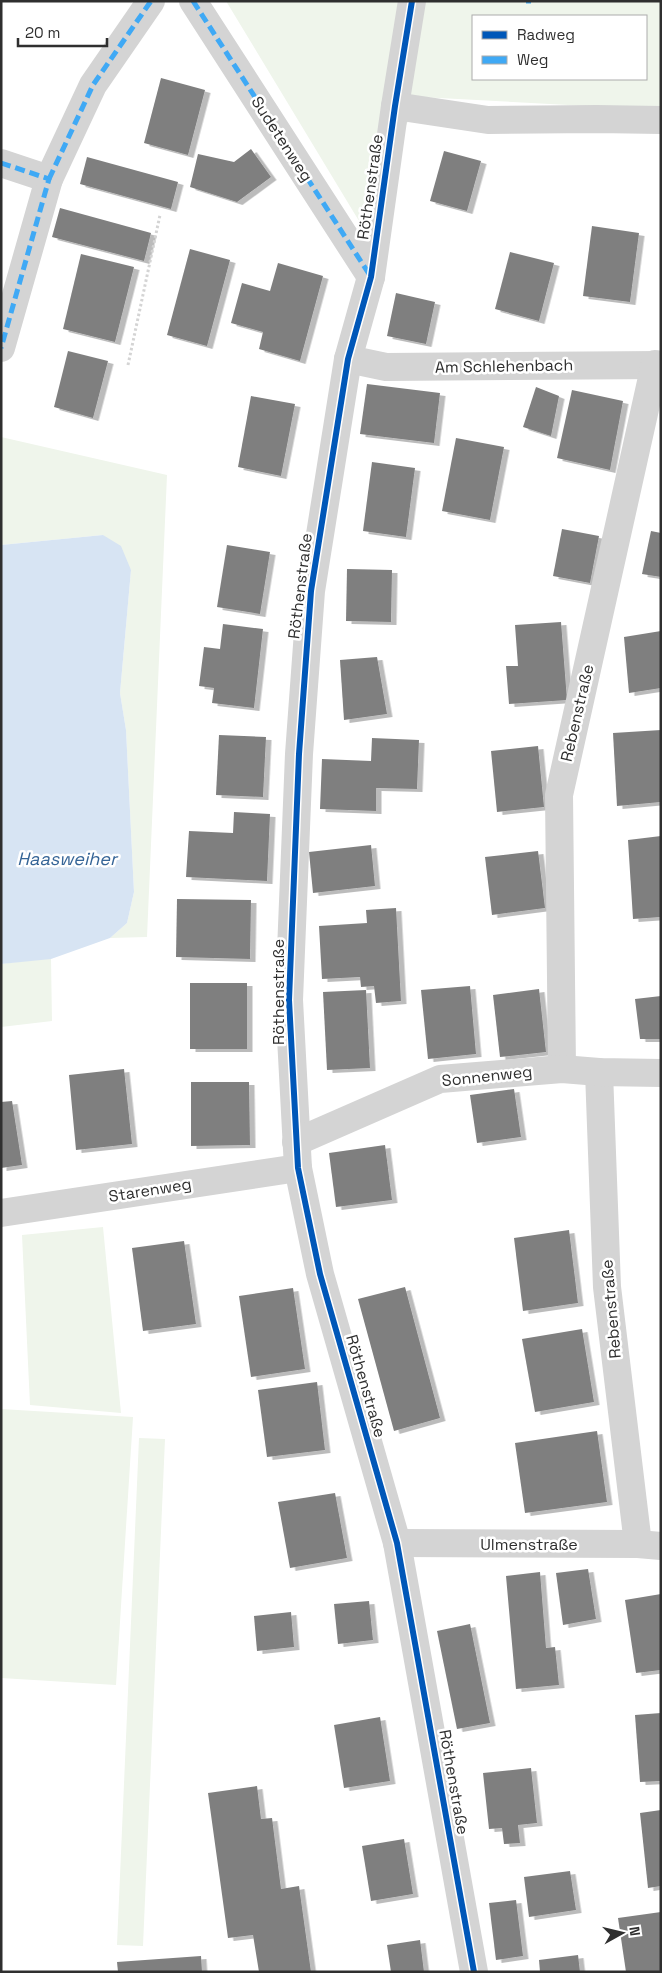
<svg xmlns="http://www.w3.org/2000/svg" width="662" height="1973" font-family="'Space Grotesk',sans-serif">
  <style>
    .green { fill: #eff5eb; fill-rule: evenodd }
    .water { fill: #d7e4f3 }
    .building { fill: #7f7f7f; filter: url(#shadow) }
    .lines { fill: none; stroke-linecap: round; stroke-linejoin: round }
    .path { stroke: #d4d4d4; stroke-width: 3; stroke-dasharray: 2.5 2.5; stroke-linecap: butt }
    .minor { stroke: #d4d4d4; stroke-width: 28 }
    .quiet { stroke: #3fa9f5; stroke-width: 5; stroke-dasharray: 10 5; stroke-linecap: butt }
    .cycleway-casing { stroke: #fff; stroke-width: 9 }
    .cycleway { stroke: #0057b8; stroke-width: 6 }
    .labels { text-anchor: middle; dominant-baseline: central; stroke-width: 5; stroke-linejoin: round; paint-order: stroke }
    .street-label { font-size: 16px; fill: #2f2f2f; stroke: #fff }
    .water-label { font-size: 18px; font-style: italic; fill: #366597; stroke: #fff }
  </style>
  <defs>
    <filter id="shadow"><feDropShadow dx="5.5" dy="3" stdDeviation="0" flood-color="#0004"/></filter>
  </defs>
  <rect width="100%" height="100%" fill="#fff"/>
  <g class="green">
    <path d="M226,1H661V110L420,97L359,221ZM473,16H646V79H473Z"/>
    <path d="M1,437L167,475L147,937L110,938L127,923L134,892L126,730L120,693L131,570L103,535L1,545Z"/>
    <path d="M37,959H51L52,1021L1,1027V964Z"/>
    <path d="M103,1227L121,1413L30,1405L22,1235Z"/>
    <path d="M1,1409L133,1417L116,1685L1,1678Z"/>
    <path d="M139,1438L165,1439L143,1946L117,1945Z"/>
  </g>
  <path class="water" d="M103,535L121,546L131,570L120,693L126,730L134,892L127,923L110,938L51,959L1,964V545Z"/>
  <g class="building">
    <path d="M161,78L205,90L188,155L144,143Z"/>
    <path d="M251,149L271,177L237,202L190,187L198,154L234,162Z"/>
    <path d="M444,151L481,161L467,211L430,201Z"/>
    <path d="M87,157L178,182L171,209L80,184Z"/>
    <path d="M60,208L151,233L144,261L52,237Z"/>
    <path d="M592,226L639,233L630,302L583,296Z"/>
    <path d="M190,249L230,260L207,346L167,335Z"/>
    <path d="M510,252L554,263L539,321L495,309Z"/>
    <path d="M81,254L134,267L115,342L63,329Z"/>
    <path d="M278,263L323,276L300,361L259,349L263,332L231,323L242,283L270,291Z"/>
    <path d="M396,293L435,302L426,344L387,336Z"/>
    <path d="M68,351L108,361L93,418L54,407Z"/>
    <path d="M367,384L440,393L434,443L360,434Z"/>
    <path d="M536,387L559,396L551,436L523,427Z"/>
    <path d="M572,390L623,401L610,470L557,458Z"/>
    <path d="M251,396L295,404L281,476L238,467Z"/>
    <path d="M456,438L504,447L490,520L442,511Z"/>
    <path d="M372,462L415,468L406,537L363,531Z"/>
    <path d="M562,529L599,536L590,583L553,576Z"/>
    <path d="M651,531L661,533V577L642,574Z"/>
    <path d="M227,545L270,552L260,614L217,607Z"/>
    <path d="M347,569L392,570L391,622L346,621Z"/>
    <path d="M561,622L567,700L509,704L506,666H518L515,625Z"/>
    <path d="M223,624L263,629L254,708L212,703L214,688L199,686L204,647L220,649Z"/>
    <path d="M661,631V688L629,693L624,637Z"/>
    <path d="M377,657L387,714L344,720L340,660Z"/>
    <path d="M661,730V802L617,806L613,733Z"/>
    <path d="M219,735L266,737L263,797L216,795Z"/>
    <path d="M372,738L419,740L417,789L376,788V811L320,809L322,759L371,761Z"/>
    <path d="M538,746L544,807L497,812L491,751Z"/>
    <path d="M234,812L270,814L267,881L186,877L189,831L233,833Z"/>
    <path d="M661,836V917L633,919L628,840Z"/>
    <path d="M371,845L375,886L313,893L309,852Z"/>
    <path d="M538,851L545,908L492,915L485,857Z"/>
    <path d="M177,899L251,900L250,959L176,957Z"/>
    <path d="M396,908L401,1001L376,1003L374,986L361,987L360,977L322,979L319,926L367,923L366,910Z"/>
    <rect x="190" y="983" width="57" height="66"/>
    <path d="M470,986L476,1054L428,1059L421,990Z"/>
    <path d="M539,989L546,1052L500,1057L493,995Z"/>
    <path d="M366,990L370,1068L327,1070L323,992Z"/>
    <path d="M661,996V1039H640L635,999Z"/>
    <path d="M124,1069L132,1144L76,1150L69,1075Z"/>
    <path d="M191,1082H249L250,1145L191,1146Z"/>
    <path d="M514,1089L521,1137L477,1143L470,1095Z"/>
    <path d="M12,1101L22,1165L1,1168V1102Z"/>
    <path d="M385,1145L392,1200L336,1207L329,1153Z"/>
    <path d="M569,1230L578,1303L523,1311L514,1238Z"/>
    <path d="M184,1241L196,1324L143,1331L132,1248Z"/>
    <path d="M405,1287L440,1418L394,1431L358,1299Z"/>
    <path d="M293,1288L305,1369L251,1377L239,1296Z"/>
    <path d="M582,1329L594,1402L535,1412L522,1339Z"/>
    <path d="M317,1382L325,1450L267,1457L258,1390Z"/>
    <path d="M597,1431L607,1502L525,1513L515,1443Z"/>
    <path d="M335,1493L347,1558L290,1568L278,1502Z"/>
    <path d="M588,1569L596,1619L563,1625L556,1573Z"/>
    <path d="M540,1572L546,1648L555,1647L559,1685L516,1689L506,1576Z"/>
    <path d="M661,1594V1670L636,1673L625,1600Z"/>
    <path d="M369,1601L373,1640L338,1644L334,1604Z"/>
    <path d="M291,1612L294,1647L257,1651L254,1616Z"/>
    <path d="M470,1624L490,1723L457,1729L437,1631Z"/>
    <path d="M661,1713V1781L640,1782L635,1715Z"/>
    <path d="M380,1717L390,1781L344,1788L334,1725Z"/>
    <path d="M531,1768L537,1823L518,1825L520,1843L504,1844L502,1828L489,1829L483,1773Z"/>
    <path d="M257,1786L261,1819L272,1818L281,1889L299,1886L311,1972H259L253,1935L228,1938L208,1793Z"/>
    <path d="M661,1810V1886L648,1888L640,1813Z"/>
    <path d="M404,1839L413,1894L371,1901L362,1846Z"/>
    <path d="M570,1871L576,1910L529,1917L524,1877Z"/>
    <path d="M516,1900L523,1956L496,1960L489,1903Z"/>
    <path d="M661,1912V1972H626L618,1918Z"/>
    <path d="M420,1940L424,1972H391L387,1945Z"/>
    <path d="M578,1955L580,1972H540L539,1960Z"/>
    <path d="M201,1956L202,1972H118L117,1962Z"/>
  </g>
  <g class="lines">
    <path class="path" d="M128,365L160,215"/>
    <g class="minor">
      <path d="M193,1L371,277"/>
      <path d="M412,1L395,106L371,277L348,359L311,591L299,754L289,1000L298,1168L320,1274L397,1543L474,1972"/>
      <path d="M395,106L488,120L597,119L661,120"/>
      <path d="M1,163L49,179L1,348"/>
      <path d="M49,179L93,85L151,1"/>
      <path d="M348,359L386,367L661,365"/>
      <path d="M562,1069L559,795L655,364"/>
      <path d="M599,1072L607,1287L638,1544"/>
      <path d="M296,1142L440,1079L562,1069L599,1072L661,1073"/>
      <path d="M1,1213L298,1168"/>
      <path d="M397,1543L638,1544L661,1546"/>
    </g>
    <g class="quiet">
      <path d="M193,1L371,277"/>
      <path d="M526,1H531"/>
      <path d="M1,163L49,179L1,348"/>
      <path d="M49,179L93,85L151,1"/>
    </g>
    <g class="cycleway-casing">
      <path id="cycleway" d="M412,1L395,106L371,277L348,359L311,591L299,754L289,1000L298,1168L320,1274L397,1543L474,1972"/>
    </g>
    <use href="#cycleway" class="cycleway"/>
  </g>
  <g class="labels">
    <g class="street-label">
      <text transform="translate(282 139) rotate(57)">Sudetenweg</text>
      <text transform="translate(370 187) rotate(-82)">Röthenstraße</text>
      <text transform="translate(504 366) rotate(-1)">Am Schlehenbach</text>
      <text transform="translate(300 586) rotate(-83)">Röthenstraße</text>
      <text transform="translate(577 713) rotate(-77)">Rebenstraße</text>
      <text transform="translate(278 992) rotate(-90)">Röthenstraße</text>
      <text transform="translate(487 1076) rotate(-6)">Sonnenweg</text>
      <text transform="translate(150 1190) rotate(-9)">Starenweg</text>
      <text transform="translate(611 1309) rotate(-95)">Rebenstraße</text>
      <text transform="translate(366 1386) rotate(74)">Röthenstraße</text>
      <text x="529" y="1544">Ulmenstraße</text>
      <text transform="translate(454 1782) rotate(80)">Röthenstraße</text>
    </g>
    <g class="water-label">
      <text x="67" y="858">Haasweiher</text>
    </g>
  </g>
  <rect width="662" height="1973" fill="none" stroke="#2f2f2f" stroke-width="5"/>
  <rect x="472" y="15" width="175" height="65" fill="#ffffff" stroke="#acacac"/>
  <rect x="482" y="31" width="25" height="8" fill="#0057b8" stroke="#acacac"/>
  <text x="517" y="40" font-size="15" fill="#2f2f2f">Radweg</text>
  <rect x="482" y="56" width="25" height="8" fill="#3fa9f5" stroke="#acacac"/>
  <text x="517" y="65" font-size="15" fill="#2f2f2f">Weg</text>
  <g transform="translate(622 1933) rotate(82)" stroke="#ffffff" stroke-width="4" paint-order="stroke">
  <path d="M0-4L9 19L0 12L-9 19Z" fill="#2f2f2f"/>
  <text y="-8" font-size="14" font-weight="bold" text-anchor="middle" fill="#2f2f2f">N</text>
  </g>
  <path d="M18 38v8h89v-8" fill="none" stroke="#2f2f2f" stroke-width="2.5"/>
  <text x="25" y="38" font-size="15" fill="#2f2f2f" stroke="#ffffff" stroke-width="4" paint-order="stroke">20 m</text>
</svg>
